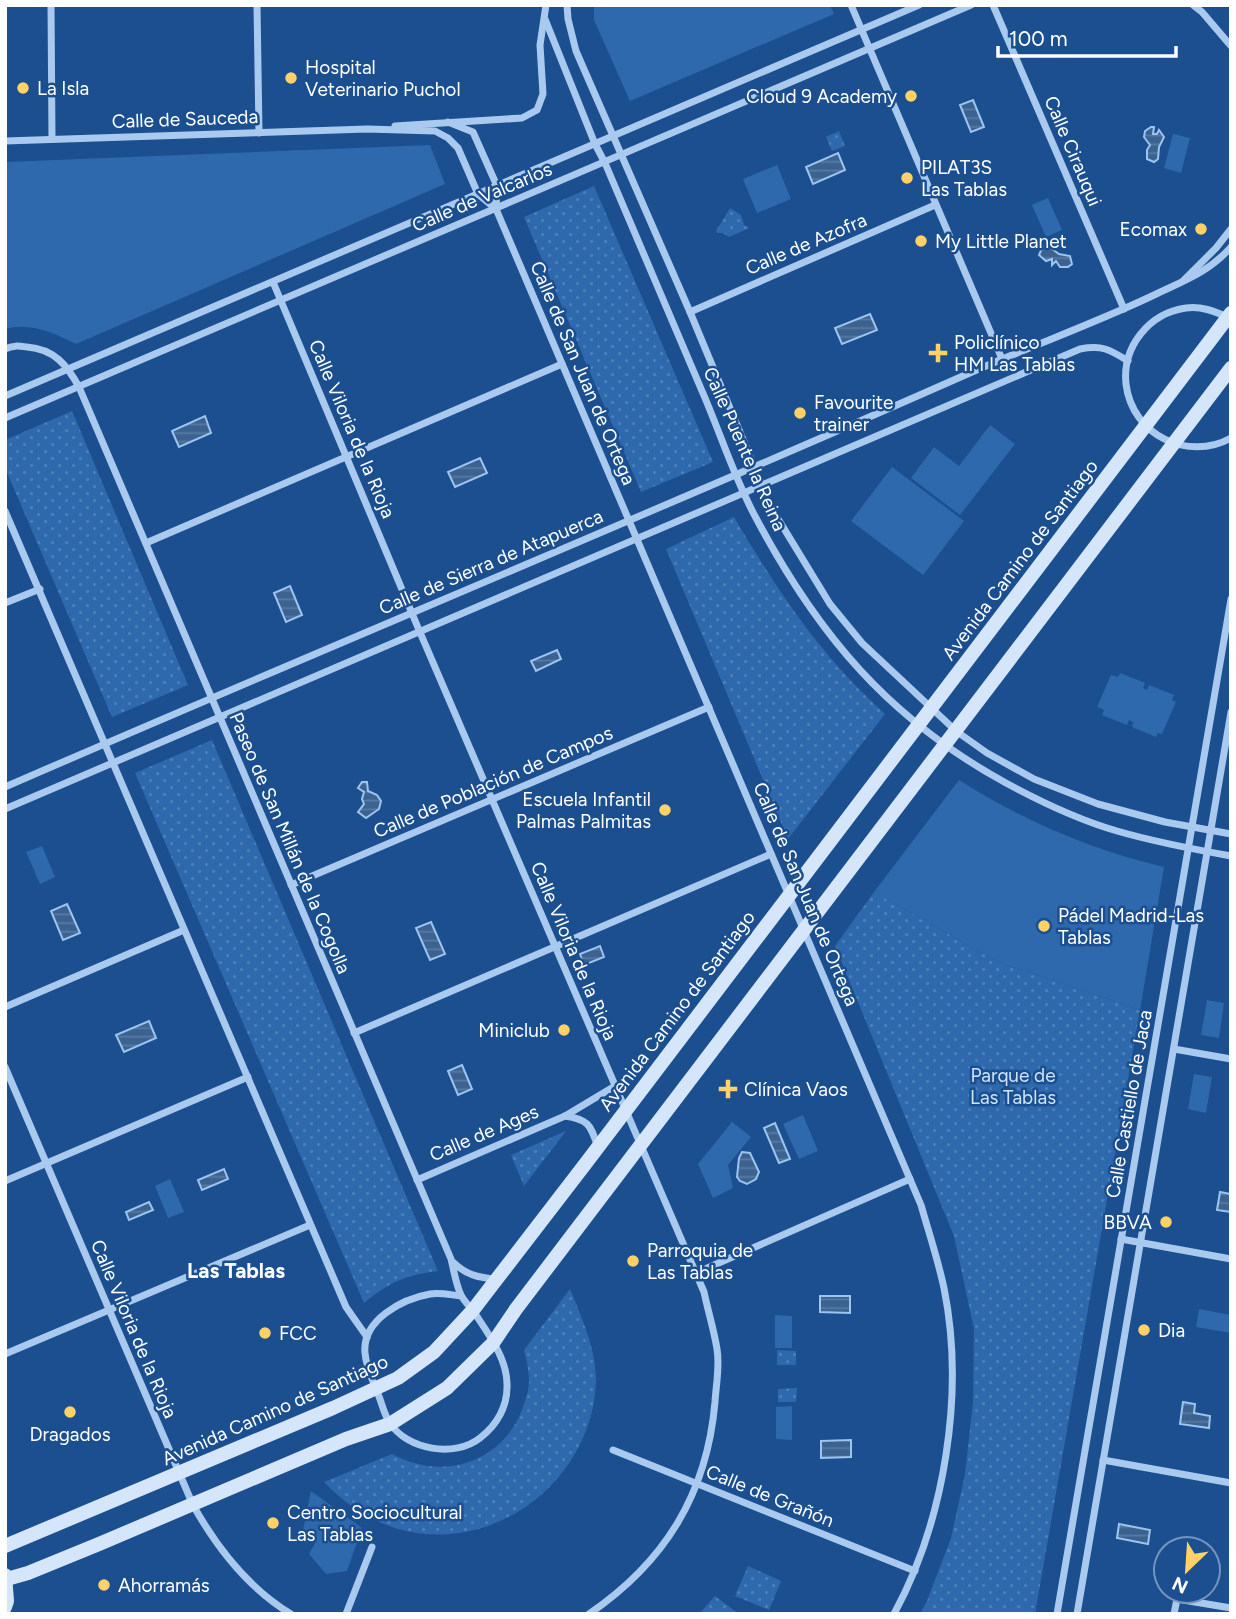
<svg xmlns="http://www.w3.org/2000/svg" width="1236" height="1619" font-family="Figtree,sans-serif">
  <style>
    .grass { fill: #2e69ad }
    .park { fill: url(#park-dots) }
    .water { fill: url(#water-rules); stroke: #9cc4f0; stroke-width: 2 }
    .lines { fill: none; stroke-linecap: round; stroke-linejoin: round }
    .street { stroke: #a9c9ee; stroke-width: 7 }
    .secondary { stroke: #d6e6fa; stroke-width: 14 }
    .poi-dot { fill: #ffd166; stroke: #1b4f8f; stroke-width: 2.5 }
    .labels { text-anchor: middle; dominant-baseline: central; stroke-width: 5; stroke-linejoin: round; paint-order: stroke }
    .poi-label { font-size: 19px; fill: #fff; stroke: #1b4f8f; text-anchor: start }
    .street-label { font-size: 19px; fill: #fff; stroke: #1b4f8f }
    .park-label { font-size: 19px; fill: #cfe3fa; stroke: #1b4f8f }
    .neighbourhood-label { font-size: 21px; font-weight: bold; fill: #fff; stroke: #1b4f8f }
  </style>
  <defs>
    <pattern id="park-dots" width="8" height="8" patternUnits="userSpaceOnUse" patternTransform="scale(1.75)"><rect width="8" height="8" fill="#2e69ad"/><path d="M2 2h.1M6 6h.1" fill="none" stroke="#4d80b9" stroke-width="1.8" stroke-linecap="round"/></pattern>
    <pattern id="water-rules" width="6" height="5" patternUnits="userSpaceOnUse" patternTransform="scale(1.75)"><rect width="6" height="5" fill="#3c6290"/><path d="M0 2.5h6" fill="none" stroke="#597aa1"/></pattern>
  </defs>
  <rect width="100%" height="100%" fill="#1b4f8f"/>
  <g class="grass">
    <path d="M594,5H830L834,14L630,101L594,20Z"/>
    <path d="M1173,134L1190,138L1181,173L1164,168Z"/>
    <path d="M430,145L445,184L76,344C54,333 30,322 5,329V162Z"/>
    <path d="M777,165L791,199L757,213L743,179Z"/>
    <path d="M1048,198L1062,230L1046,237L1032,205Z"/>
    <path d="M990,425L1015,444L960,515L911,478L934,447L959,466Z"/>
    <path d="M892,467L964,521L923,575L851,521Z"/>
    <path d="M1120,673L1145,683L1143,688L1147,690L1149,685L1174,695L1172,700L1176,702L1162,734L1158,733L1156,737L1132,727L1133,722L1129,720L1127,725L1102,715L1104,710L1097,707L1111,675L1118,677Z"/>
    <path d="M959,780C1022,820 1091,850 1164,867L1140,1010L996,961L874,892Z"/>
    <path d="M42,846L55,877L40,884L26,852Z"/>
    <path d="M1207,1000L1224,1003L1219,1038L1201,1035Z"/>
    <path d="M1194,1074L1212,1077L1206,1113L1188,1109Z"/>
    <path d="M803,1115L818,1151L799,1159L783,1124Z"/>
    <path d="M732,1122L751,1137L728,1165L733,1188L713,1198L698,1164Z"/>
    <path d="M170,1179L184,1212L168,1218L155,1186Z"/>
    <path d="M1199,1309L1231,1315V1333L1196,1327Z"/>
    <path d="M775,1315L792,1316V1348H775Z"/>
    <path d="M792,1406V1440L776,1439V1407Z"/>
    <path d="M311,1491L362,1528L347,1571L326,1574L309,1554L317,1540L303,1530Z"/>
  </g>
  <g class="park">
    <path d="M839,131L845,146L832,151L826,137Z"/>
    <path d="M594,186L713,462L641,492L524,217Z"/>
    <path d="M730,208L741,215L744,225L749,228L729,237L723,233H717L716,231Z"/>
    <path d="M72,411L188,685L112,717L5,468V440Z"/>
    <path d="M734,517C779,593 819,654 885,714L788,839L666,549Z"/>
    <path d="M212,740L438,1271C405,1275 390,1282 364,1303L135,773Z"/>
    <path d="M874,892L996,961L1140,1010L1035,1614H920L927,1601L951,1538L965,1474L973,1403L974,1329L954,1236L835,946Z"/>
    <path d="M566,1131L524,1186L511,1155Z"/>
    <path d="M570,1289C582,1319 596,1348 596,1381C593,1481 492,1558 395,1528C367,1519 344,1503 324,1482L392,1454C438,1479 493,1467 518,1419C523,1408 528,1395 529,1383C529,1372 527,1361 524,1350Z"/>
    <path d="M777,1350L796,1351V1365H777Z"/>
    <path d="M797,1388L796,1402H778V1389Z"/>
    <path d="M748,1566L781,1581L769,1610L735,1596Z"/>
    <path d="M715,1596L739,1614H699Z"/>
  </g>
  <g class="water">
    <path d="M973,100L984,127L971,132L960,105Z"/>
    <path d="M1151,127H1154L1153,134H1157L1159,130L1164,137L1159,147L1158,159L1154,162L1147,159V150L1150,145L1144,137L1145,131Z"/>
    <path d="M838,153L845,170L813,184L806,167Z"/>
    <path d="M1043,246H1048L1059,254L1070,256L1072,264L1068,267H1060L1056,261L1052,265V259L1046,261L1039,255Z"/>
    <path d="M870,314L877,330L842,344L835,328Z"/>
    <path d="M205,416L211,433L179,447L172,431Z"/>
    <path d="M480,458L487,473L455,487L448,472Z"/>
    <path d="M290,586L302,615L286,622L274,593Z"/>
    <path d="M557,650L561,659L536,671L531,661Z"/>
    <path d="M362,782H367L368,791L377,795L381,801L379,809L366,818L358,812L364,804L362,799L364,792L358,788Z"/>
    <path d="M67,904L80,933L63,940L51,911Z"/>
    <path d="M431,922L445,954L430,960L416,928Z"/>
    <path d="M600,946L604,957L584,965L580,954Z"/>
    <path d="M149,1021L156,1038L124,1052L116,1035Z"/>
    <path d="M462,1065L472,1089L458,1095L448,1071Z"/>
    <path d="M775,1123L790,1159L779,1163L764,1128Z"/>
    <path d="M742,1152L750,1153L759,1172L756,1179L747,1184L740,1181L737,1177L739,1158Z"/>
    <path d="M224,1169L228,1179L202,1190L198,1180Z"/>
    <path d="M1220,1192L1231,1194V1212L1217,1210Z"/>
    <path d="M149,1202L153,1210L129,1220L126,1212Z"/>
    <path d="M820,1296H850V1313L820,1312Z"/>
    <path d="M1183,1402L1195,1404L1194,1413L1210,1416L1209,1428L1180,1424Z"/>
    <path d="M851,1440V1457L821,1458V1441Z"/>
    <path d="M1119,1524L1150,1530L1148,1544L1117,1538Z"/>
  </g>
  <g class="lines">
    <g class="street">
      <path d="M51,5L52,139"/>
      <path d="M257,5L259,133"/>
      <path d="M567,5L568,19L576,51L690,312L772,509L830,604L862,643L956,731L987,753L1034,779L1098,804L1165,822L1231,834"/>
      <path d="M851,5L1002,359"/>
      <path d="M993,5L1124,309"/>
      <path d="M1193,5L1202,12L1231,46"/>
      <path d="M545,19L595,144L605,163C637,239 670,315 702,391C720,432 735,480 756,518C818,635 889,719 1006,783C1041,802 1079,820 1117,831C1155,842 1192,849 1231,856"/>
      <path d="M448,122L473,132L497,186L496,209L921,1205C929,1233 938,1260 944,1288C965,1392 945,1520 894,1614"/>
      <path d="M395,126L522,118L537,110L543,94L540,45L546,5"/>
      <path d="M5,141L367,129L435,131L448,138L458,148L478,194L496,209"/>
      <path d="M1184,280L1216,248L1231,229"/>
      <path d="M273,282L419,630L704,1292C708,1311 714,1330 717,1349C720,1366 716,1385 715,1402C707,1494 665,1562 589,1614"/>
      <path d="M690,312L935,205"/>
      <path d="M1227,317C1214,311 1201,306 1186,308C1149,313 1122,347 1126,384C1132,435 1188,462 1231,438"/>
      <path d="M5,349C13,345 19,346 27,347C54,349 67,365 79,387L451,1259C454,1271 456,1285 461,1295C464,1301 470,1307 474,1312C487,1332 507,1358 507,1384C508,1406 497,1425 480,1438C455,1458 407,1450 390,1423C384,1415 382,1403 378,1394C373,1381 366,1367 365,1353C362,1320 402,1299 430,1294C439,1292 451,1295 461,1296"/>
      <path d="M5,396L919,5"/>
      <path d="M5,418L971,5"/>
      <path d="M5,511L337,1286L346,1307L367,1337"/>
      <path d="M146,543L562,364"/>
      <path d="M5,603L40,589"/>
      <path d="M5,787C327,647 651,514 972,372C1031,346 1093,324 1152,296C1183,281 1208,273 1231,247"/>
      <path d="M5,809L1080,349C1102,345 1109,349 1128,361"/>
      <path d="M291,885L709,707"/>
      <path d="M5,1007L184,930"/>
      <path d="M354,1033L771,854"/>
      <path d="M1174,1049L1231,1059"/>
      <path d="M5,1067L193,1505C217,1548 248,1588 291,1614"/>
      <path d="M565,1116C590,1120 590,1125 598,1147"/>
      <path d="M417,1180L565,1116L615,1086"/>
      <path d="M5,1181L248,1077"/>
      <path d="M1121,1239L1231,1259"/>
      <path d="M454,1263C466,1275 480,1278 496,1279"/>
      <path d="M696,1273L910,1179"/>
      <path d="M5,1354L310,1225"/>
      <path d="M613,1450L915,1571"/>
      <path d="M1103,1460L1231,1483"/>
      <path d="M346,1614L372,1547"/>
      <path d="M1057,1614L1231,599"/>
      <path d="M1077,1614L1231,712"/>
      <path d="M1174,1614L1177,1599L1231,1608"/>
    </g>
    <g class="secondary">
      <path d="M5,1546L333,1408L398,1378L434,1352L473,1310L586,1163L1231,313"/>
      <path d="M5,1575L7,1601L5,1607"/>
      <path d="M7,1579L28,1573L99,1544L346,1439L390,1424L447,1388L493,1343L516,1309L1231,368"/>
    </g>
  </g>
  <g class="poi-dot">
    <circle cx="291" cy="78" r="7"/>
    <circle cx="23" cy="88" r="7"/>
    <circle cx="911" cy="96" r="7"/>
    <circle cx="907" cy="178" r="7"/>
    <circle cx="1201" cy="229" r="7"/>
    <circle cx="921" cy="241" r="7"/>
    <path d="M934.5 342.5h7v7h7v7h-7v7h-7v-7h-7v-7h7z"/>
    <circle cx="800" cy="413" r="7"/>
    <circle cx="665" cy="810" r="7"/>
    <circle cx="1044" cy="926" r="7"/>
    <circle cx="564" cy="1030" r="7"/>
    <path d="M724.5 1078.5h7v7h7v7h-7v7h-7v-7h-7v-7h7z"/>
    <circle cx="1166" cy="1222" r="7"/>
    <circle cx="633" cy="1261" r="7"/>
    <circle cx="1144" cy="1330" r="7"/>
    <circle cx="265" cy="1333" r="7"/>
    <circle cx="70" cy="1412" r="7"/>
    <circle cx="273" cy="1523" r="7"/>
    <circle cx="104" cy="1585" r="7"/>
  </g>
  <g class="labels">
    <g class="poi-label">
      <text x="305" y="67">Hospital<tspan x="305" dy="22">Veterinario Puchol</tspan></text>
      <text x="37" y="88">La Isla</text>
      <text x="897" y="96" text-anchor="end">Cloud 9 Academy</text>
      <text x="921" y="167">PILAT3S<tspan x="921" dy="22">Las Tablas</tspan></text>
      <text x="1187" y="229" text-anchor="end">Ecomax</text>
      <text x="935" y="241">My Little Planet</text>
      <text x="954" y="342">Policlínico<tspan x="954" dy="22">HM Las Tablas</tspan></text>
      <text x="814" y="402">Favourite<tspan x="814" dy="22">trainer</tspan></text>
      <text x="651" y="799" text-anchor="end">Escuela Infantil<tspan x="651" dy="22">Palmas Palmitas</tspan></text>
      <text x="1058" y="915">Pádel Madrid-Las<tspan x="1058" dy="22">Tablas</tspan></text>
      <text x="550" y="1030" text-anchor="end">Miniclub</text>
      <text x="744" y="1089">Clínica Vaos</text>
      <text x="1152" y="1222" text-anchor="end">BBVA</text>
      <text x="647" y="1250">Parroquia de<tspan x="647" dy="22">Las Tablas</tspan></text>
      <text x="1158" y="1330">Dia</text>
      <text x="279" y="1333">FCC</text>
      <text x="70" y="1434" text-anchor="middle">Dragados</text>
      <text x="287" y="1512">Centro Sociocultural<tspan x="287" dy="22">Las Tablas</tspan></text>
      <text x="118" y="1585">Ahorramás</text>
    </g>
    <g class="street-label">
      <text transform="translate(185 119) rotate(-2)">Calle de Sauceda</text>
      <text transform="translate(1073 151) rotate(67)">Calle Cirauqui</text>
      <text transform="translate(482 197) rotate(-23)">Calle de Valcarlos</text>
      <text transform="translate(806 244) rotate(-23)">Calle de Azofra</text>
      <text transform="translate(583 373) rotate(67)">Calle de San Juan de Ortega</text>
      <text transform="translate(352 429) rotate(67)">Calle Viloria de la Rioja</text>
      <text transform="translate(745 449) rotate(66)">Calle Puente la Reina</text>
      <text transform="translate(1020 560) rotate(-53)">Avenida Camino de Santiago</text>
      <text transform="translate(491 562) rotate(-23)">Calle de Sierra de Atapuerca</text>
      <text transform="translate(493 782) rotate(-23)">Calle de Población de Campos</text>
      <text transform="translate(290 843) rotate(67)">Paseo de San Millán de la Cogolla</text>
      <text transform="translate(806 894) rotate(67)">Calle de San Juan de Ortega</text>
      <text transform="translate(574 951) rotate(67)">Calle Viloria de la Rioja</text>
      <text transform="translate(677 1011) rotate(-53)">Avenida Camino de Santiago</text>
      <text transform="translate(1129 1104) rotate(-80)">Calle Castiello de Jaca</text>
      <text transform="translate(484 1133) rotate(-23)">Calle de Ages</text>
      <text transform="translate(134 1329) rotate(67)">Calle Viloria de la Rioja</text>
      <text transform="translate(275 1410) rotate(-24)">Avenida Camino de Santiago</text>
      <text transform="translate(770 1496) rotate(22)">Calle de Grañón</text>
    </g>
    <g class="park-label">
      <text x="1013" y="1075">Parque de<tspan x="1013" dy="22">Las Tablas</tspan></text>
    </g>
    <g class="neighbourhood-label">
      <text x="236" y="1270">Las Tablas</text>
    </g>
  </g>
  <rect width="1236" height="1619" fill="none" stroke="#ffffff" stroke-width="14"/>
  <g transform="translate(1187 1570) rotate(205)"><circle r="33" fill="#1b4f8f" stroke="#7695bc" stroke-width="2"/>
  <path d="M0-5L12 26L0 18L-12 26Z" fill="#ffd166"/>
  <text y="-10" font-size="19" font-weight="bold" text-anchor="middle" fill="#ffffff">N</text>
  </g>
  <path d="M998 46v10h178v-10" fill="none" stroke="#ffffff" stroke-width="3.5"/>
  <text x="1009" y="46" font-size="21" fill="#ffffff" stroke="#1b4f8f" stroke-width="5" paint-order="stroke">100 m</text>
</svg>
